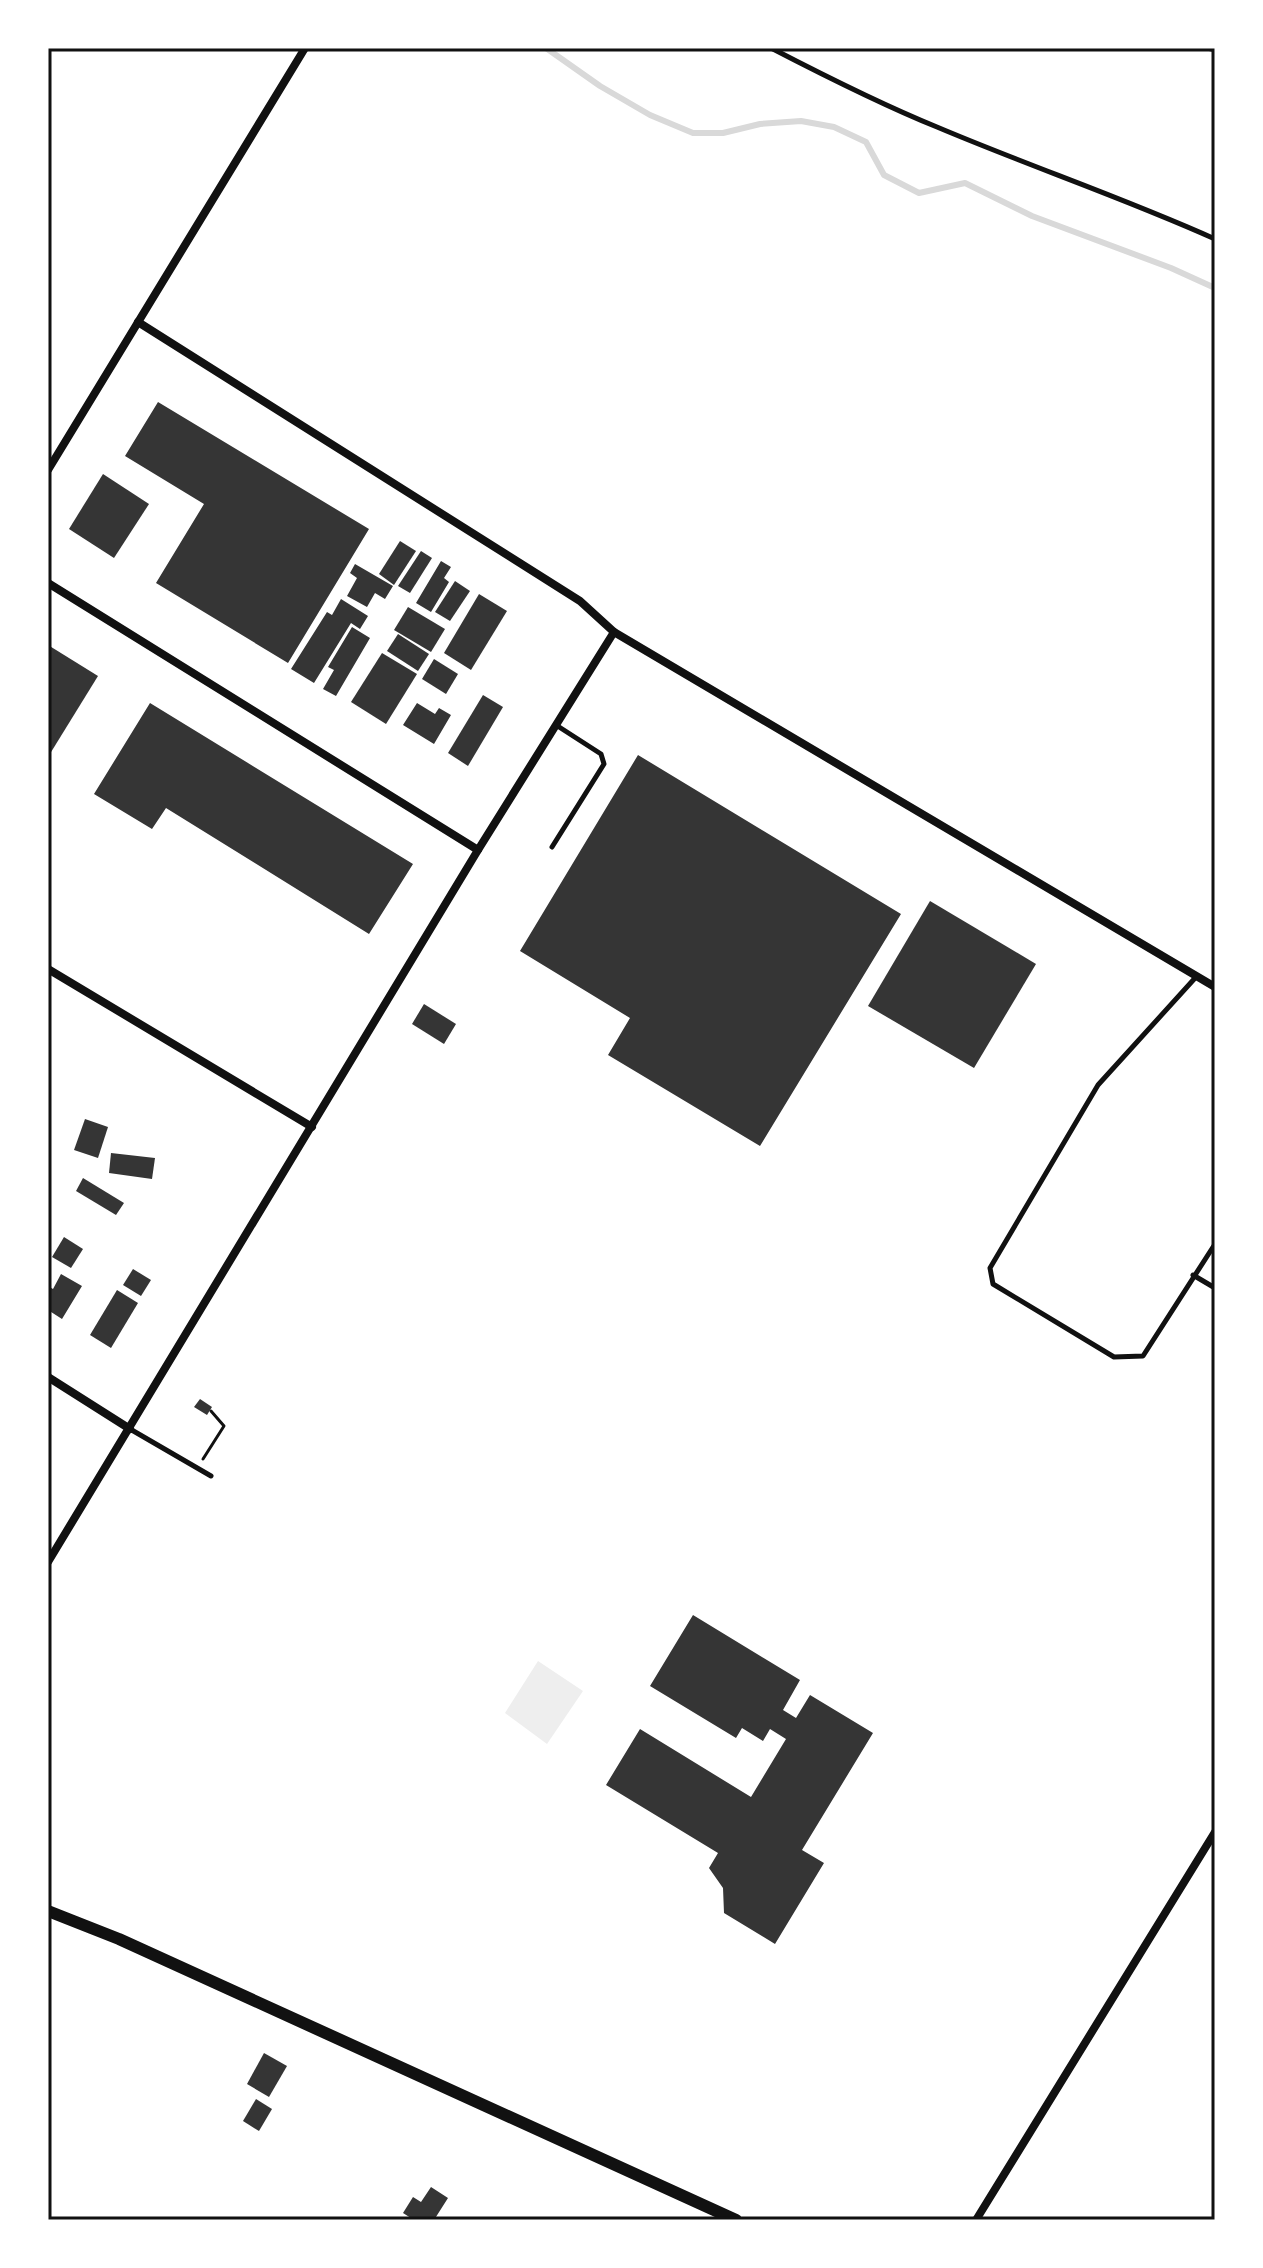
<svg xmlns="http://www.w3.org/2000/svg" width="1263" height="2268" font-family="'Space Grotesk',sans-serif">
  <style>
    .green { fill: #eee }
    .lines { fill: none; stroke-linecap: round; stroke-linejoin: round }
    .stream { stroke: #d9d9d9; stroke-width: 6 }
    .building { fill: #353535 }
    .path { stroke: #111; stroke-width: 3 }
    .service { stroke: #111; stroke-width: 5 }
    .minor { stroke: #111; stroke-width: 8 }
    .tertiary { stroke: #111; stroke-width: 12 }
    .rail { stroke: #707070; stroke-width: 6 }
    .neatline { fill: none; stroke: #111; stroke-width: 3 }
  </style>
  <rect width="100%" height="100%" fill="#fff"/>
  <path class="green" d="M538,1661L583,1691L547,1744L505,1713Z"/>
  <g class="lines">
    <path class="stream" d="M546,48L600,86L650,115L693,133H723L760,124L801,121L834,127L866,142L884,175L919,193L965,183L1032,216L1171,268L1215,288"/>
  </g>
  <g class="building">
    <path d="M158,402L369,529L288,663L156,583L204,504L125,456Z"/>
    <path d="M103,474L149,504L114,558L69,529Z"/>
    <path d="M400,541L416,551L394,585L379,574Z"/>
    <path d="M421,551L432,558L410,593L398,586Z"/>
    <path d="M441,561L451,567L444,578L449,582L431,612L416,603Z"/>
    <path d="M355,564L393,586L385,599L375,593L367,607L347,596L357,578L350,573Z"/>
    <path d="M455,581L470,591L450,621L435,612Z"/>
    <path d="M479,594L507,611L471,670L444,653Z"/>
    <path d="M341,599L368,616L360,629L351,623L314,683L291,669L327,612L332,615Z"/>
    <path d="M408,607L445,629L431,652L394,630Z"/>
    <path d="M352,627L370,638L336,696L323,689L334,670L328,667Z"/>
    <path d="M398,634L429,654L418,671L387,651Z"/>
    <path d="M48,645L98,676L48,757Z"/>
    <path d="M382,653L417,674L386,724L351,702Z"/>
    <path d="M434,659L458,674L446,694L422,679Z"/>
    <path d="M483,695L503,707L468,766L448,753Z"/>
    <path d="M150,703L413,864L369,934L166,808L152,829L94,794Z"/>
    <path d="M417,703L435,714L439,708L451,715L434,744L403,725Z"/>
    <path d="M638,755L901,914L760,1146L608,1055L630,1018L520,951Z"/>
    <path d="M930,901L1036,964L974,1068L868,1006Z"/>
    <path d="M424,1004L456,1024L444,1044L412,1024Z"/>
    <path d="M85,1119L108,1127L98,1158L74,1150Z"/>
    <path d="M111,1153L155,1158L152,1179L109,1173Z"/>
    <path d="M83,1178L124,1203L116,1215L76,1191Z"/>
    <path d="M64,1237L83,1249L71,1268L52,1257Z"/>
    <path d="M133,1269L151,1280L141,1296L123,1285Z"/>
    <path d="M61,1274L82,1286L62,1319L48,1310V1286L53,1289Z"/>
    <path d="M117,1290L138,1303L111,1348L90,1335Z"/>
    <path d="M200,1399L212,1407L207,1415L194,1407Z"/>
    <path d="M693,1615L800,1680L783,1710L796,1718L810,1695L873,1733L802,1850L824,1863L775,1944L724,1913L723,1888L709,1868L718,1853L606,1785L640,1729L751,1797L786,1739L770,1729L763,1741L742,1728L736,1738L650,1686Z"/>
    <path d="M264,2053L287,2066L269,2097L247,2084Z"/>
    <path d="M256,2099L272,2109L259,2131L243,2121Z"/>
    <path d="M431,2187L448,2198L434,2220L429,2217L427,2220H414L403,2213L413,2197L421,2202Z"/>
  </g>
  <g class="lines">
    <path class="path" d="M203,1459L224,1426L211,1411"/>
    <g class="service">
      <path d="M771,48C825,76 880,104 937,127C1029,166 1124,198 1215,239"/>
      <path d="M552,847L604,764L601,754L556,725"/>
      <path d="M1196,977L1098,1085L990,1268L993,1284L1114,1357L1143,1356L1215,1244"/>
      <path d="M1193,1275L1215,1288"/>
      <path d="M130,1429L211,1476"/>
    </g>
    <g class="minor">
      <path d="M138,322L580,601L614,632L1215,987"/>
      <path d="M48,470L305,48"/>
      <path d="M48,583L478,850"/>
      <path d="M48,969L312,1127"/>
      <path d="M48,1377L130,1429"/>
      <path d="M48,1562L478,850L614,632"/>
      <path d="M976,2220L1215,1832"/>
    </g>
    <path class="tertiary" d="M48,1911L119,1939L736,2220"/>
    <path class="rail" d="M1209,48L1215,50"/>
  </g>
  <rect width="1263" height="2268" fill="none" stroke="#ffffff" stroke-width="100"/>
  <rect x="50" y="50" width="1163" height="2168" class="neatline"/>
</svg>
